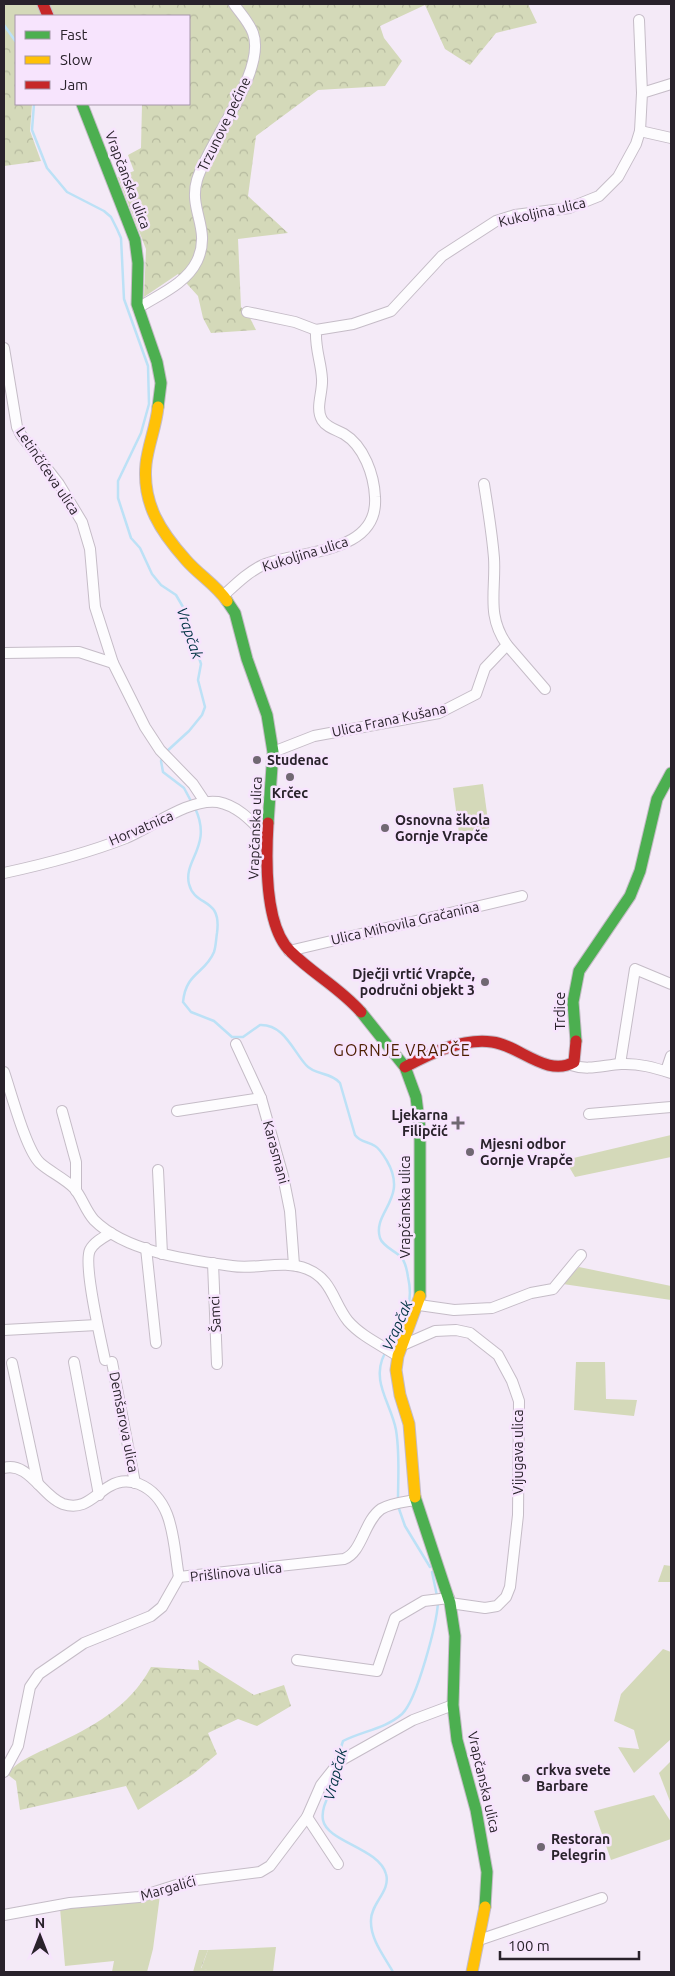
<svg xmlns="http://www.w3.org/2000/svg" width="675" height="1976" font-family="Ubuntu,sans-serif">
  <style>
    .green { fill: #d4d9b9 }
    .forest { fill: url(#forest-crowns) }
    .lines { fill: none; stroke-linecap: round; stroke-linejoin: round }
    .stream { stroke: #bce1f6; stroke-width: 2.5 }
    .street-casing { stroke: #c5bcc7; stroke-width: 12 }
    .fast-casing { stroke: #c5bcc7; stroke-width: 13 }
    .slow-casing { stroke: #c5bcc7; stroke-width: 13 }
    .jam-casing { stroke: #c5bcc7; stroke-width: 13 }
    .street { stroke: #fdfcfe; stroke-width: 10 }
    .fast { stroke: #4caf50; stroke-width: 11 }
    .slow { stroke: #ffc107; stroke-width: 11 }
    .jam { stroke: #c62828; stroke-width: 11 }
    .poi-dot { fill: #706872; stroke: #f7e4fd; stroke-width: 2 }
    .labels { text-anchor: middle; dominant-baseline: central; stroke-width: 5; stroke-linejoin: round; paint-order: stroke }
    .street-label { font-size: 14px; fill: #29222b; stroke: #f7e4fd }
    .poi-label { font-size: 14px; font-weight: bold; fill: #29222b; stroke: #f7e4fd; text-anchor: start }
    .water-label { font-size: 15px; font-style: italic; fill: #013344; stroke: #f7e4fd }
    .quarter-label { font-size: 16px; letter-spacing: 1px; fill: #4c1e01; stroke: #f7e4fd }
  </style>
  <defs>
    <pattern id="forest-crowns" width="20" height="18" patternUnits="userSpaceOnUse" patternTransform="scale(1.25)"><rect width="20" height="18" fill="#d4d9b9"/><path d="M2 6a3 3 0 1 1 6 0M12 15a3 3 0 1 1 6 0" fill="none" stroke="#b6ba9f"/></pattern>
  </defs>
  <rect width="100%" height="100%" fill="#f4eaf7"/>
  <g class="green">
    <path d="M4,4H328L189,16H16V46L4,44Z"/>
    <path d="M483,784L489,828L459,833L453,788Z"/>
    <path d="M671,1135V1157L575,1177L565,1160Z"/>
    <path d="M579,1267L671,1286V1300L563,1284Z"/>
    <path d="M576,1362H605L606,1399L637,1400L634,1416L574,1410Z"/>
    <path d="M664,1565L671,1566V1582H658Z"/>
    <path d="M663,1649L671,1652V1739L634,1773L618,1747L639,1749L634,1730L614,1721L621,1694Z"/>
    <path d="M671,1761V1804L659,1773Z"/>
    <path d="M654,1795L671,1822V1839L611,1860L594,1811Z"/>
    <path d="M160,1895L153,1949L147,1972H112L114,1961L65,1966L60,1908Z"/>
    <path d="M276,1947L273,1972H207V1970L201,1969L208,1950Z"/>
  </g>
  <g class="forest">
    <path d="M130,4H528L537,23L496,33L470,65L445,49L425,5L380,26L384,38L402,61L385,86L318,90L256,136L248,196L288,233L238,239L241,307L249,316L256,330L211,333L203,318L198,296L178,274L144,297L146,249L118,177L134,171L128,155L141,148L142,104H189V16H132Z"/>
    <path d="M4,29L16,47V104H32L30,131L41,161L4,166Z"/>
    <path d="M198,1660L254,1695L284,1685L291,1706L257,1726L238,1719L208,1733L217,1754L193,1774L138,1810L126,1786L20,1810L16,1781L7,1774C19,1760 35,1754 52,1746C92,1727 129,1708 151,1667L199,1670Z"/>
    <path d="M199,1950H208L201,1968L207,1970V1972H193Z"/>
  </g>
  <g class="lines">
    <g class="stream">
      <path d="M4,25L16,42"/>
      <path d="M34,104L32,130L47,168L67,192L104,211L111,217L117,229L121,238L124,299L148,366L149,404L141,433L118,481V498L131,538L140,548L152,574L161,585L176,595L183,607L201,664L198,680L205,707L202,715L189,731L166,752"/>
      <path d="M163,757L161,761L163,772L184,788L192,803"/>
      <path d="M195,808C213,846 183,860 189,884C195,908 222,896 217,933C216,939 216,946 214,952C205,974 186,972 183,1002L191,1012L214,1021L232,1037H243L260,1025C284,1024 293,1051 306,1065C314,1075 331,1072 340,1083L355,1135C361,1143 368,1141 375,1146C380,1149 384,1156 387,1161C409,1199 372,1212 380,1238C383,1247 396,1251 402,1258C406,1264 407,1270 408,1277C415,1307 402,1322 388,1348"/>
      <path d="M385,1353C370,1381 391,1403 396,1430C400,1454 398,1477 398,1500"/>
      <path d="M398,1506L405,1526L430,1567"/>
      <path d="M432,1572L437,1596"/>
      <path d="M337,1760L343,1741C362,1731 385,1729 402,1714C417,1700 437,1623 438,1602"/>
      <path d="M336,1773C335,1789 320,1804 323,1820C327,1842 379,1848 386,1874C391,1891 371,1903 371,1920C370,1939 384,1956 393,1972"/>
    </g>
    <g class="street-casing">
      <g id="street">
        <path d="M639,20L642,93"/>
        <path d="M640,131L671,138"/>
        <path d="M138,308C158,295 186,284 197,261C212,229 188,210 197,180C208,142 267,71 253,33C249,22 240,13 234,4"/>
        <path d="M247,312L295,322L316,330"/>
        <path d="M4,348L17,427L21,435L59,484L82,522L90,549L95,607L113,663L145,727L160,750L193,784L205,802"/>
        <path d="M224,595C236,584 248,572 263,565C299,550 379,555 375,497C374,475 364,446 344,434C337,430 327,428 322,420C315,408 323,392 322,379C321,361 315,350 316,330L353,324L391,311L442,256L496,221L515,215L569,208L599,196L618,177L636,144L640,131L642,93L671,84"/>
        <path d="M507,645L545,689"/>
        <path d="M4,653L79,652L113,663"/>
        <path d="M273,752L314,736L439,713L476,694L485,668L507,645C486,615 496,591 494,558C492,533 488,509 484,484"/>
        <path d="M4,873C41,865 90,852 126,838C152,827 189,798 218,802C239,806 253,823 267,837"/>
        <path d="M289,951L522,896"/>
        <path d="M236,1044L261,1098L283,1176L290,1211L294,1265"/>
        <path d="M620,1064L635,969L671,984"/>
        <path d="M571,1065C588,1071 604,1065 621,1064C639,1063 655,1068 671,1073"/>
        <path d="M666,1071L671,1056"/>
        <path d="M4,1072C11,1092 26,1150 40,1163C50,1172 64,1178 74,1188C82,1197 85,1210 94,1220C126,1252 189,1260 232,1266C257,1270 283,1259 307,1269C332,1279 333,1302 348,1321C361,1336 381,1345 398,1356"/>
        <path d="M62,1111L76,1162V1191"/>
        <path d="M177,1111L261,1098"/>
        <path d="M589,1114L671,1107"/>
        <path d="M158,1170L162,1254"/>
        <path d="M146,1248L156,1343"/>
        <path d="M213,1263L217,1364"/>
        <path d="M419,1305L454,1310L492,1308L531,1293L553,1289L581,1255"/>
        <path d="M4,1330L97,1325"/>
        <path d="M403,1345L435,1331L456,1330L470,1333L498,1355L512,1381L519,1401L518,1515L510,1587L506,1597L497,1606L485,1608L450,1603"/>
        <path d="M105,1360C101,1341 83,1264 90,1250C94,1242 104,1237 111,1233"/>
        <path d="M74,1362L99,1495"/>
        <path d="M112,1362L135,1483"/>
        <path d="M12,1363L38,1484"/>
        <path d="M4,1468C28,1461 43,1497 63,1504C85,1511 94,1495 110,1486C120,1480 129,1480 139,1484C175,1499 173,1545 179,1577L344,1559C362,1553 364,1521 381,1509C391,1503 404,1502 415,1500"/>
        <path d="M297,1660L377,1671L395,1618L424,1601L449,1598"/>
        <path d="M4,1772L18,1746L30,1687L39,1674L84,1643L151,1616L162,1607L179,1577"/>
        <path d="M307,1817L338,1864"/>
        <path d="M4,1915L70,1903L139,1897L189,1881L260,1872L270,1866L307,1817L321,1785L340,1761L413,1720L453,1705"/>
        <path d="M479,1940L602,1898"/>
      </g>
    </g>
    <g class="fast-casing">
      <g id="fast">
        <path d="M82,104L135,240L138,263L137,304L157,362L161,383L158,407"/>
        <path d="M227,601L235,613L247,659L267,715L273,752L268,823"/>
        <path d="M361,1012L405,1067L416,1097L420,1129V1296"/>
        <path d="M576,1041L573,1002L579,971L630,896L640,871L657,799L671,773"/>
        <path d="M415,1497L450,1603L455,1636L453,1705L457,1740L476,1810L487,1872L485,1907"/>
      </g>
    </g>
    <g class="slow-casing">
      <g id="slow">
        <path d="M158,407C156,427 148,445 146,464C142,504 161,532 186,560C199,575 216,585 227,601"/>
        <path d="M415,1497L409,1424L400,1395L396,1370L398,1356L420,1296"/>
        <path d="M472,1972L485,1907"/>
      </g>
    </g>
    <g class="jam-casing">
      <g id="jam">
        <path d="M43,4L48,16"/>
        <path d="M268,823C266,857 264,927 291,952C313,974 340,988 361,1012"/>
        <path d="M405,1067C431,1053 462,1038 492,1042C519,1045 547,1078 574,1062L576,1041"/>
      </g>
    </g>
    <use href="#street" class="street"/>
    <use href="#fast" class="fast"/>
    <use href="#slow" class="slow"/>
    <use href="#jam" class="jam"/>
  </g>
  <g class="poi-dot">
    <circle cx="257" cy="760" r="5"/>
    <circle cx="290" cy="777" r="5"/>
    <circle cx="385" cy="828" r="5"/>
    <circle cx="485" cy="982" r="5"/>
    <path d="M455.5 1115.5h5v5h5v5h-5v5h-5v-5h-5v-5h5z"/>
    <circle cx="470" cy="1152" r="5"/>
    <circle cx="526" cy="1778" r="5"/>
    <circle cx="541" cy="1847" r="5"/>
  </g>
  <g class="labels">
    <g class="street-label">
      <text transform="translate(224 124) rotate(-64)">Trzunove pećine</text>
      <text transform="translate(128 180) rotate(69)">Vrapčanska ulica</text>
      <text transform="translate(542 212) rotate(-13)">Kukoljina ulica</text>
      <text transform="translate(48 471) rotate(56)">Letinčićeva ulica</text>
      <text transform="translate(305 554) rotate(-17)">Kukoljina ulica</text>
      <text transform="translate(389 720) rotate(-12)">Ulica Frana Kušana</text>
      <text transform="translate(141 828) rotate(-23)">Horvatnica</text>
      <text transform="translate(255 828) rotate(-88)">Vrapčanska ulica</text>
      <text transform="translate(405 923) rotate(-13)">Ulica Mihovila Gračanina</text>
      <text transform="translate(560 1011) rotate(-90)">Trdice</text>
      <text transform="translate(276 1152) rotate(75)">Karasmani</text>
      <text transform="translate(405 1207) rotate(-90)">Vrapčanska ulica</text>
      <text transform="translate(215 1314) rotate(-93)">Šamci</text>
      <text transform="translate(124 1422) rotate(79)">Demšarova ulica</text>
      <text transform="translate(518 1452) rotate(-90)">Vijugava ulica</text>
      <text transform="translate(236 1572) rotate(-6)">Prišlinova ulica</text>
      <text transform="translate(484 1782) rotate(77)">Vrapčanska ulica</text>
      <text transform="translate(168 1888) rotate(-16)">Margalići</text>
    </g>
    <g class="poi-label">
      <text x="267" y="760">Studenac</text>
      <text x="290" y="793" text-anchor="middle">Krčec</text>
      <text x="395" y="820">Osnovna škola<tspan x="395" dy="16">Gornje Vrapče</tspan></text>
      <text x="475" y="974" text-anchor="end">Dječji vrtić Vrapče,<tspan x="475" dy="16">područni objekt 3</tspan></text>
      <text x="448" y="1115" text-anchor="end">Ljekarna<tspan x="448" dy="16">Filipčić</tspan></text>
      <text x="480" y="1144">Mjesni odbor<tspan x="480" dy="16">Gornje Vrapče</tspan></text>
      <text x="536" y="1770">crkva svete<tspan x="536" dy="16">Barbare</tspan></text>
      <text x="551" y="1839">Restoran<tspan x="551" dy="16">Pelegrin</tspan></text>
    </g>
    <g class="water-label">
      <text transform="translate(190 633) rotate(72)">Vrapčak</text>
      <text transform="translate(397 1325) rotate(-66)">Vrapčak</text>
      <text transform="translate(335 1774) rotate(-75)">Vrapčak</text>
    </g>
    <g class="quarter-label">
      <text x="402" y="1050">GORNJE VRAPČE</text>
    </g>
  </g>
  <rect width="675" height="1976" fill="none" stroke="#29222b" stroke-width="10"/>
  <rect x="15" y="15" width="175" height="90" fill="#f7e4fd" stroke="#a596a9"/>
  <rect x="25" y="31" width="25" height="8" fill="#4caf50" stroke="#a596a9"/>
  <text x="60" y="40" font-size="15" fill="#29222b">Fast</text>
  <rect x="25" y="56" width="25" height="8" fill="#ffc107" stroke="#a596a9"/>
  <text x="60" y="65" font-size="15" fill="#29222b">Slow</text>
  <rect x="25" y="81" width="25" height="8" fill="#c62828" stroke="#a596a9"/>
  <text x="60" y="90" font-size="15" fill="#29222b">Jam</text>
  <g transform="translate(40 1936)" stroke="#f7e4fd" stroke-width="4" paint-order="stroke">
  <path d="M0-4L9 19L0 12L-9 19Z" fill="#29222b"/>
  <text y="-8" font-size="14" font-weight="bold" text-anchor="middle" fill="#29222b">N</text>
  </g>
  <path d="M500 1951v8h139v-8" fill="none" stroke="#29222b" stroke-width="2.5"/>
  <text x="508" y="1951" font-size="15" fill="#29222b" stroke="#f7e4fd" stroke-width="4" paint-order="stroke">100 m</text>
</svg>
